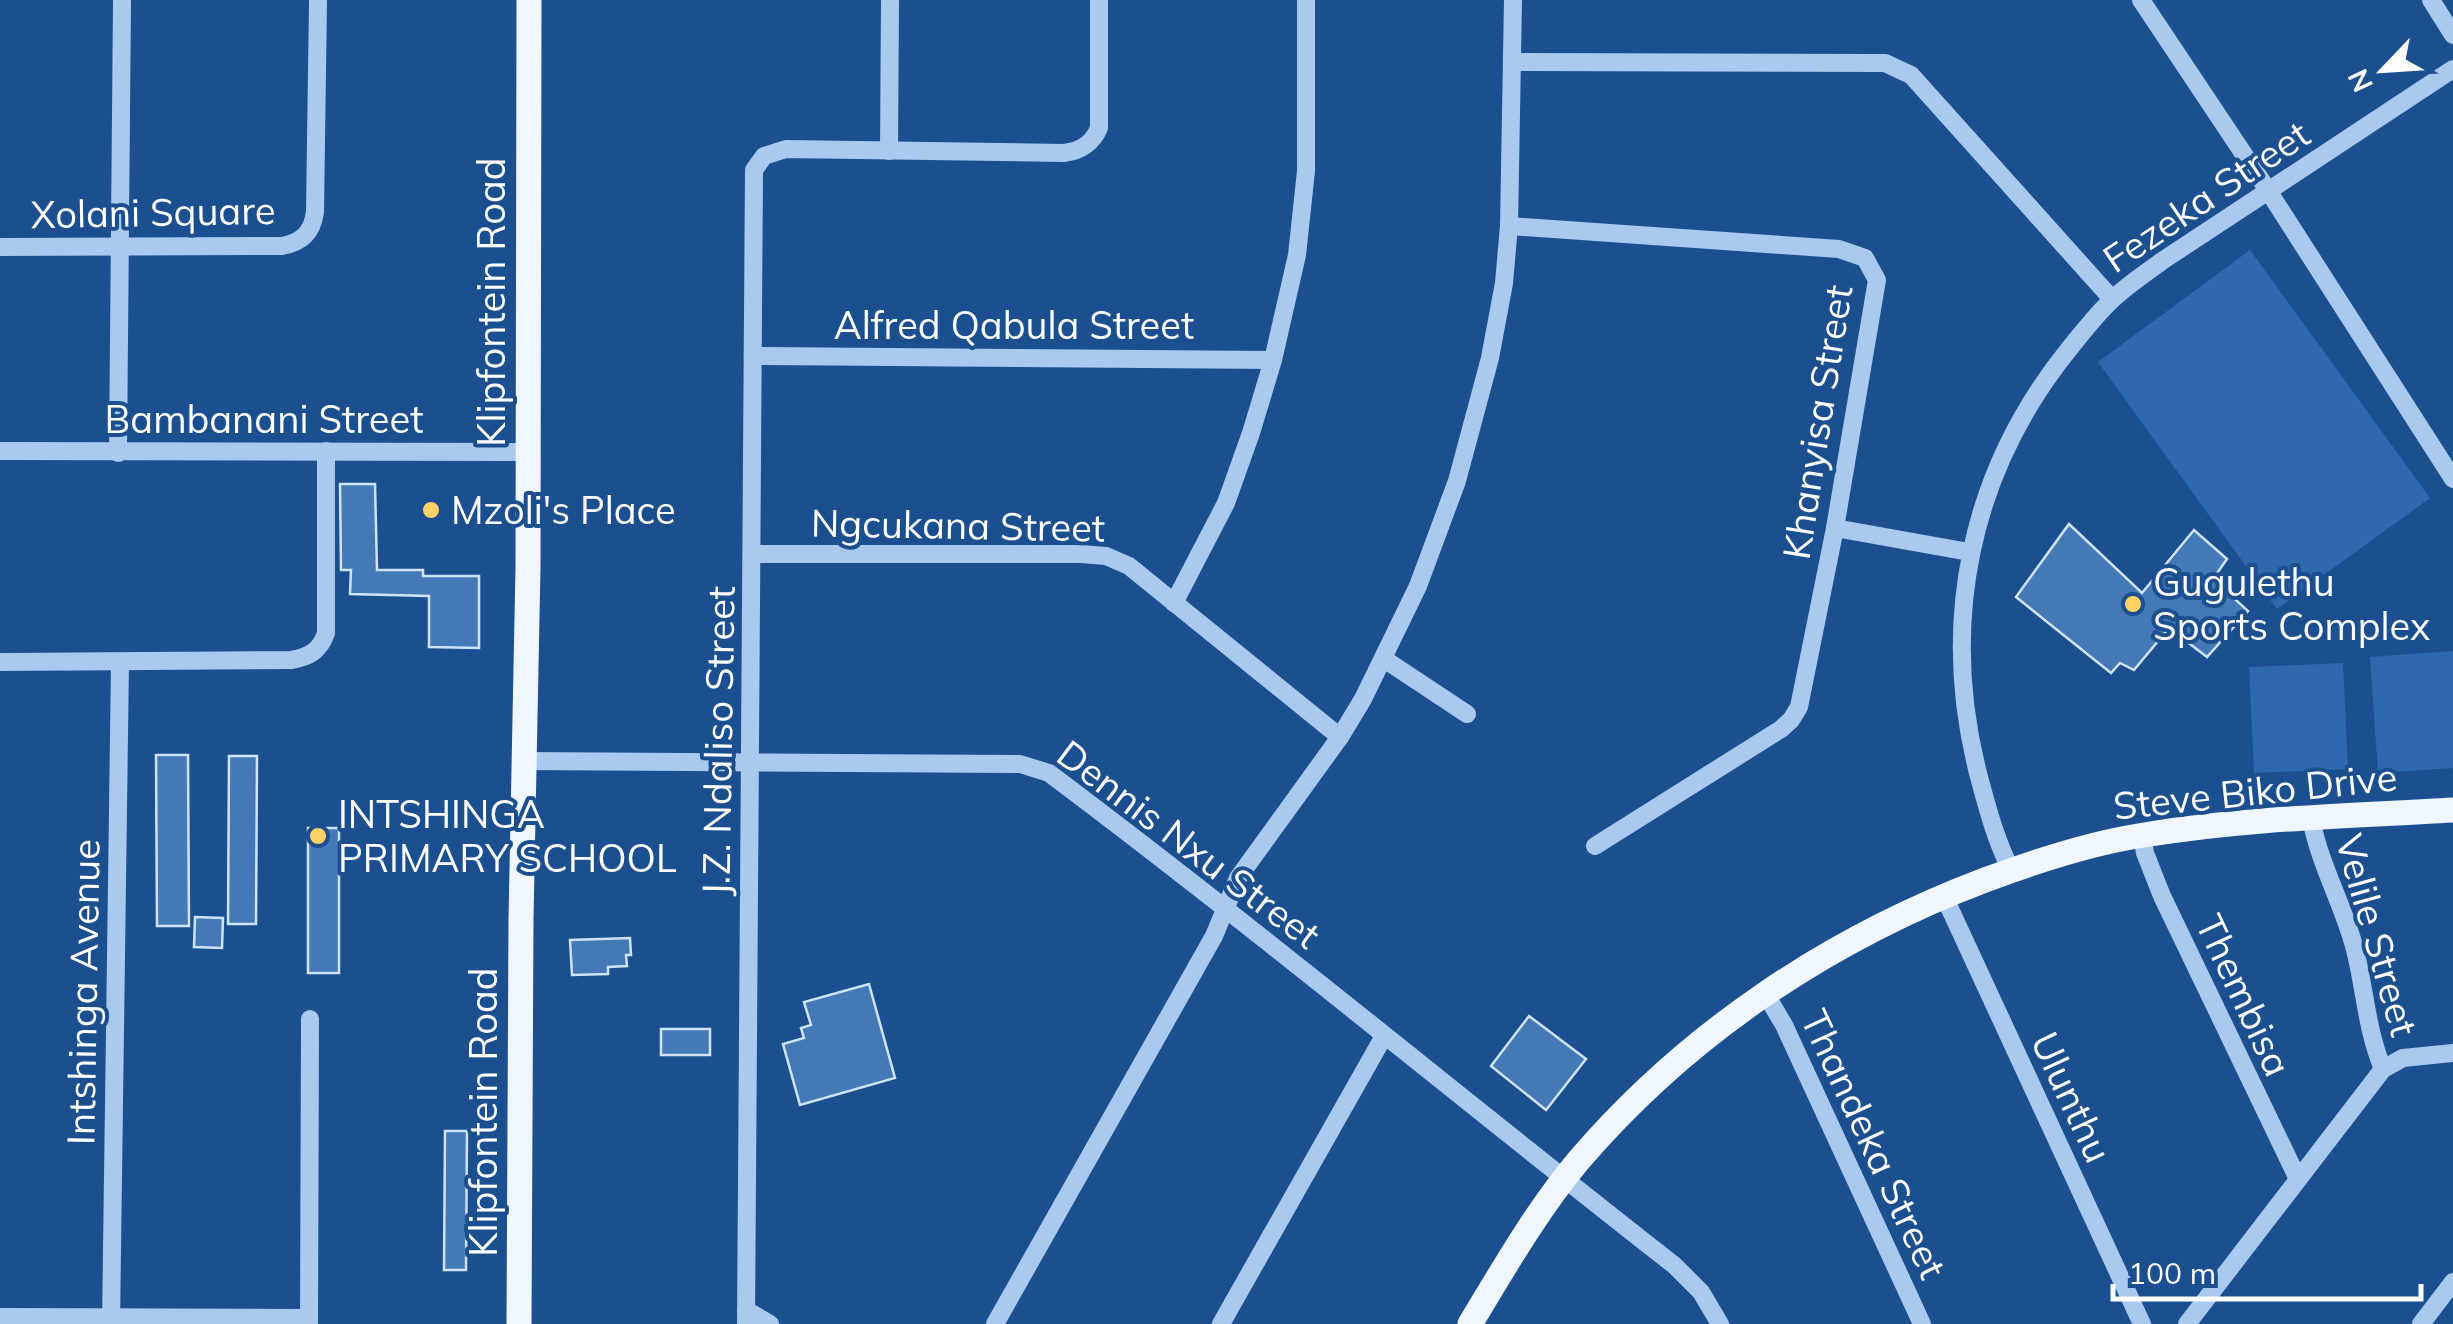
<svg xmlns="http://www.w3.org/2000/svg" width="2453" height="1324" font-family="Mulish,sans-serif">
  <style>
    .green { fill: #2e69ad }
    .building { fill: #4478b7; stroke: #cfe3fa; stroke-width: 2.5 }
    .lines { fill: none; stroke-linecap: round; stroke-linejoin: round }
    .minor { stroke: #a9c9ee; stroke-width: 18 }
    .major { stroke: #f0f6ff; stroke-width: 25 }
    .poi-dot { fill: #ffd166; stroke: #1b4f8f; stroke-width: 4 }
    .labels { text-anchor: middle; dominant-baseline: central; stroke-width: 8; stroke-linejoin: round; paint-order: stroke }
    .street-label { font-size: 38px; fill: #fff; stroke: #1b4f8f }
    .poi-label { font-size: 38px; fill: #fff; stroke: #1b4f8f; text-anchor: start }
  </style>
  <rect width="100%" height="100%" fill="#1b4f8f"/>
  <g class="green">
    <path d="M2250,250L2430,498L2277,609L2098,362Z"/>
    <path d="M2453,651V768L2378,773L2370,657Z"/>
    <path d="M2343,663L2348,769L2254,773L2249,667Z"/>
  </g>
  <g class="building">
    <path d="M340,484H375L377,570H423V576H479V648L429,647V596L350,594L351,570H341Z"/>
    <path d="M2069,524L2142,593L2194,530L2227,559L2213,579L2248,611L2207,657L2169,628L2134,670L2120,663L2111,673L2016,597Z"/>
    <path d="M156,755H188L189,926H157Z"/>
    <path d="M229,756H257L256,924H228Z"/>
    <rect x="308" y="828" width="31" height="145"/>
    <path d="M195,917L223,918L222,948L194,947Z"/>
    <path d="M630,938L631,955H626L627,966L608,967V974L572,975L570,940Z"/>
    <path d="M869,984L895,1078L800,1105L783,1044L804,1038L801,1028L811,1025L804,1002Z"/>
    <path d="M1529,1016L1586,1059L1546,1110L1491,1066Z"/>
    <rect x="661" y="1029" width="49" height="26"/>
    <path d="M445,1131H467L466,1270H444Z"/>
  </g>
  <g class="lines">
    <g class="minor">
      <path d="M2141,0L2269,192L2453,479"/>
      <path d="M2431,0L2453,35"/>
      <path d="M1513,62L1885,63L1911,75L2112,299"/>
      <path d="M889,151L890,0"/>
      <path d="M1509,226L1839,249L1865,258L1877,280L1835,528L1799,707L1791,720L1781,729L1595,846"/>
      <path d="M0,247L282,246C302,242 312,233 315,212L318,0"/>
      <path d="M755,356L1273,360"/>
      <path d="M0,451L528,452"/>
      <path d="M118,453L122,0"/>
      <path d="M1835,528L1969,552"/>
      <path d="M753,554H1081L1106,556L1129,566L1340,737"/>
      <path d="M1174,603L1226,503L1251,433L1273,360L1297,255L1306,171V0"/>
      <path d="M1384,659L1467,714"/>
      <path d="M0,662L291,660C309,657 320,651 326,633V451"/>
      <path d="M524,761L1020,764L1049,773C1261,932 1465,1102 1674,1265L1701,1292L1720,1324"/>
      <path d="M2311,818C2319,863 2342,902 2354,946C2365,987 2366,1029 2383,1069"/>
      <path d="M2142,835L2145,853L2162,896L2298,1179"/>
      <path d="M2011,870C1996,841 1988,810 1979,777C1939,624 1969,473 2069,349C2083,332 2098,312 2114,298C2129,284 2146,273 2162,261L2453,69"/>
      <path d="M1944,896L2142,1324"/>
      <path d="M1765,993L1784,1025L1922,1324"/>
      <path d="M746,1310L770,1324"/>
      <path d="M0,1317L309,1318"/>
      <path d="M111,1324L120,662"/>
      <path d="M309,1324L310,1019"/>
      <path d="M746,1324L754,170L764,156L786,149L1064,153C1081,151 1092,144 1099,128V0"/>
      <path d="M995,1324L1214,936L1238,878L1340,737L1363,699L1418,586L1457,481L1490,358L1504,283L1509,226L1513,0"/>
      <path d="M1221,1324L1384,1036"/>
      <path d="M2187,1324L2383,1069L2403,1058L2453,1053"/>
      <path d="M2421,1324L2453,1282"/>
    </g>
    <g class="major">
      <path d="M519,1324L521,919L528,567L529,0"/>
      <path d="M1470,1324C1504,1268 1537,1210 1579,1160C1688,1033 1829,939 1985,880C2036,861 2090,843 2144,835C2246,818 2350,816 2453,810"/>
    </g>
  </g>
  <g class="poi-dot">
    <circle cx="431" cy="510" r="10"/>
    <circle cx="2133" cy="604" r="10"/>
    <circle cx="318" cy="836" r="10"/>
  </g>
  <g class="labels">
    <g class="street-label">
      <text transform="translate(2206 196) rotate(-34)">Fezeka Street</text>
      <text transform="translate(153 212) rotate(-1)">Xolani Square</text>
      <text transform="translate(491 302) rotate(-90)">Klipfontein Road</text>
      <text x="1014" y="325">Alfred Qabula Street</text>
      <text x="264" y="419">Bambanani Street</text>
      <text transform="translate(1817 422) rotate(-81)">Khanyisa Street</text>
      <text transform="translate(958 525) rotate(1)">Ngcukana Street</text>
      <text transform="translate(718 741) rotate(-89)">J.Z. Ndaliso Street</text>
      <text transform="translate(2255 791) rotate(-6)">Steve Biko Drive</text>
      <text transform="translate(1189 844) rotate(37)">Dennis Nxu Street</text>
      <text transform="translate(2377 935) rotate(74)">Velile Street</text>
      <text transform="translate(83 992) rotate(-89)">Intshinga Avenue</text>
      <text transform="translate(2244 995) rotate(65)">Thembisa</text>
      <text transform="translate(2072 1097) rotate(65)">Ulunthu</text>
      <text transform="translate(483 1112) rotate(-90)">Klipfontein Road</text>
      <text transform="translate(1874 1144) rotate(65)">Thandeka Street</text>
    </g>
    <g class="poi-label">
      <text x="451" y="510">Mzoli's Place</text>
      <text x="2153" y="582">Gugulethu<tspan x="2153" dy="44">Sports Complex</tspan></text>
      <text x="338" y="814">INTSHINGA<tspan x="338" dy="44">PRIMARY SCHOOL</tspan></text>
    </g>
  </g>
  <g transform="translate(2383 70) rotate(245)" stroke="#1b4f8f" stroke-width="8" paint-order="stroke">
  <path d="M0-8L18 38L0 25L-18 38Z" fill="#ffffff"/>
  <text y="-15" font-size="28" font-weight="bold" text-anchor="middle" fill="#ffffff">N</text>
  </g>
  <path d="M2113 1284v15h308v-15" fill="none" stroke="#ffffff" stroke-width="5"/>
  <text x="2128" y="1284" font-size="30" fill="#ffffff" stroke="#1b4f8f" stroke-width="8" paint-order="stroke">100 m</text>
</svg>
